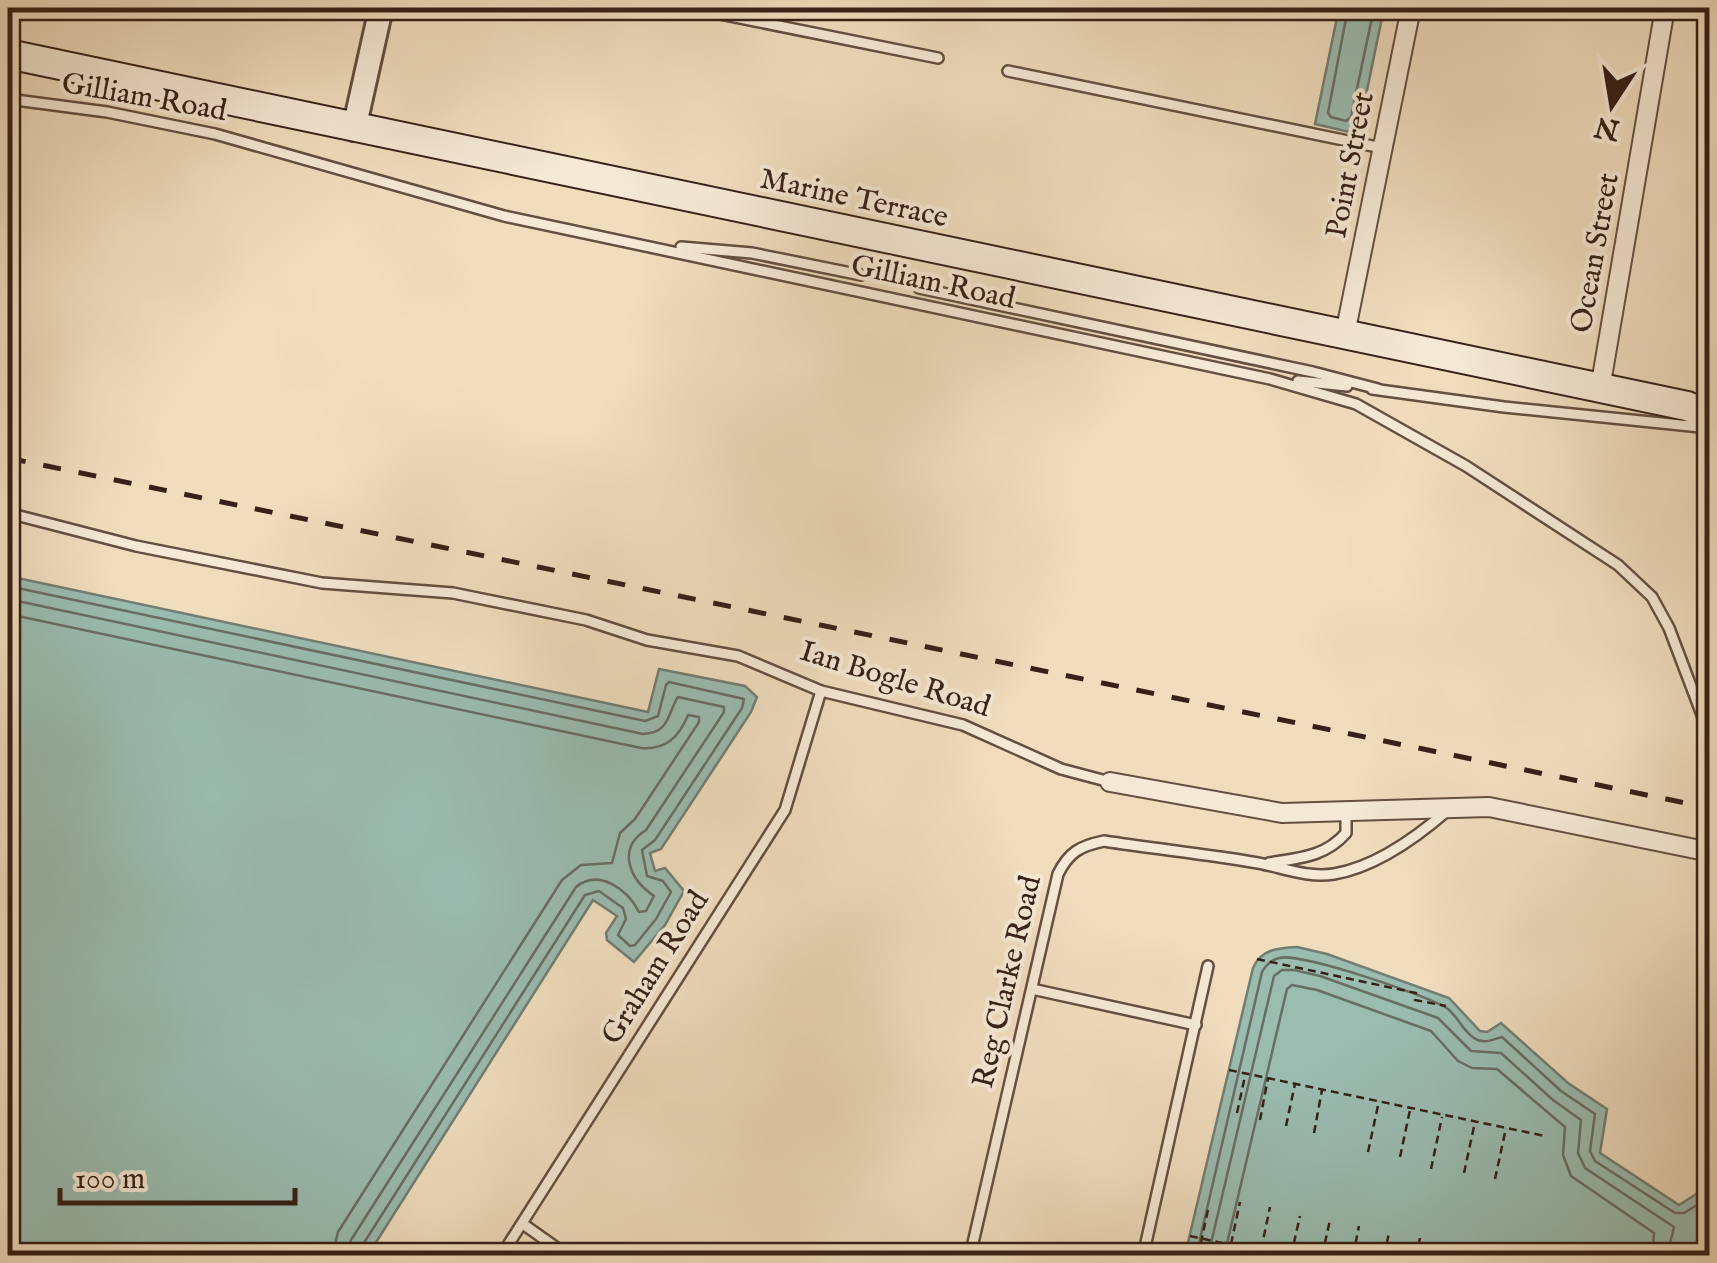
<svg xmlns="http://www.w3.org/2000/svg" width="1717" height="1263" font-family="'IM FELL English',serif">
  <style>
    .water { fill: #9abcb1; stroke: #727e73; stroke-width: 2.5 }
    .lines { fill: none; stroke-linecap: round; stroke-linejoin: round }
    .shore { stroke: #686e64; stroke-width: 2.5 }
    .service-casing { stroke: #644f41; stroke-width: 14 }
    .minor-casing { stroke: #644f41; stroke-width: 22 }
    .tertiary-casing { stroke: #644f41; stroke-width: 28 }
    .secondary-casing { stroke: #362017; stroke-width: 32 }
    .path { stroke: #362017; stroke-width: 2.5; stroke-dasharray: 8 5; stroke-linecap: butt }
    .service { stroke: #f5e9d5; stroke-width: 9 }
    .minor { stroke: #f5e9d5; stroke-width: 18 }
    .tertiary { stroke: #f5e9d5; stroke-width: 22 }
    .secondary { stroke: #f5e9d5; stroke-width: 28 }
    .rail { stroke: #362017; stroke-width: 5; stroke-dasharray: 18 18; stroke-linecap: butt }
    .labels { text-anchor: middle; dominant-baseline: central; stroke-width: 8; stroke-linejoin: round; paint-order: stroke }
    .street-label { font-size: 30px; fill: #362017; stroke: #f5e9d5 }
  </style>
  <rect width="100%" height="100%" fill="#f0ddbe"/>
  <filter id="stains"><feTurbulence type="fractalNoise" baseFrequency=".002" numOctaves="4"/><feColorMatrix values="0 0 0 0 .2 0 0 0 0 .09 0 0 0 0 .02 0 0 0 .5 -.17"/></filter>
  <radialGradient id="worn" r=".72"><stop offset=".6" stop-color="#630" stop-opacity="0"/><stop offset="1" stop-color="#630" stop-opacity=".3"/></radialGradient>
  <g class="water">
    <path d="M1339,8H1384L1358,134L1315,124Z"/>
    <path d="M8,576L648,712L659,669L745,686L757,697L751,712L661,849L650,853L655,871L665,868L684,891L665,925L634,962L607,940L606,933L617,916L593,900L368,1255H8Z"/>
    <path d="M1297,947L1327,954L1449,998L1480,1031L1487,1032L1501,1023L1568,1083L1607,1109L1600,1153L1679,1205L1709,1186V1237L1691,1249L1689,1256L1185,1255L1253,968C1261,949 1278,948 1297,947Z"/>
  </g>
  <g class="lines">
    <g class="shore">
      <path d="M1348,8L1328,113L1331,117L1346,121L1351,117L1374,8"/>
      <path d="M8,586L645,721L658,716L666,685L669,682L744,699L742,708L655,840L642,850L647,876L663,881L671,892L656,919L635,945L630,946L618,935L626,919L623,908L599,891L585,895L362,1246L360,1256"/>
      <path d="M8,599L643,734C670,733 667,714 678,697L724,707V712L646,830C616,849 630,880 654,896L646,911L639,912C628,890 599,868 576,887L351,1240L347,1256"/>
      <path d="M8,614L641,748C666,750 679,737 688,715L699,717V722L635,819L620,833L612,863L581,865L562,880L338,1232L332,1256"/>
      <path d="M1196,1256L1262,972C1266,965 1271,960 1279,958C1299,952 1430,996 1448,1009C1458,1017 1463,1031 1474,1038C1484,1045 1493,1039 1502,1037L1561,1091L1595,1114L1590,1151L1595,1161L1675,1213H1684L1710,1197"/>
      <path d="M1208,1256L1274,976L1282,970H1294L1320,976L1438,1018L1471,1051L1501,1053L1553,1100L1581,1120L1578,1153L1585,1168L1674,1227L1667,1256"/>
      <path d="M1224,1256L1287,989L1292,985L1317,990L1431,1031L1458,1061L1472,1068L1497,1069L1565,1127L1563,1155L1571,1176L1654,1233L1652,1256"/>
    </g>
    <g class="service-casing">
      <g id="service">
        <path d="M690,8L938,58"/>
        <path d="M1008,71L1382,148"/>
        <path d="M8,99L107,112L215,134L504,216L1270,379L1356,404L1466,466L1618,565L1652,597L1669,628L1710,736"/>
        <path d="M681,247L752,253L861,275"/>
        <path d="M919,288L1313,372L1378,389"/>
        <path d="M1298,381L1347,386"/>
        <path d="M1372,389L1504,407L1710,428"/>
        <path d="M8,513L136,546L322,583L453,593L586,620L647,640L738,656L821,691L963,725L1061,769L1110,782"/>
        <path d="M1269,863C1299,858 1325,857 1346,833V813"/>
        <path d="M1032,989L1196,1025"/>
        <path d="M523,1224L568,1256"/>
        <path d="M501,1256L785,810L821,691"/>
        <path d="M970,1256L1058,874C1069,852 1080,846 1104,841C1155,849 1207,854 1258,863C1284,868 1307,878 1334,874C1376,867 1417,837 1448,810"/>
        <path d="M1143,1256L1208,966"/>
      </g>
    </g>
    <g class="minor-casing">
      <g id="minor">
        <path d="M1345,334L1411,8"/>
        <path d="M1600,389L1665,8"/>
        <path d="M1110,782L1282,813L1489,807L1710,852"/>
      </g>
    </g>
    <g class="tertiary-casing">
      <path id="tertiary" d="M354,129L381,8"/>
    </g>
    <g class="secondary-casing">
      <path id="secondary" d="M8,54L1687,406L1710,415"/>
    </g>
    <g class="path">
      <path d="M1257,959L1416,993L1415,1000L1446,1006"/>
      <path d="M1229,1070L1545,1136"/>
      <path d="M1237,1113L1245,1076"/>
      <path d="M1260,1120L1268,1078"/>
      <path d="M1286,1126L1295,1084"/>
      <path d="M1314,1133L1322,1090"/>
      <path d="M1368,1152L1379,1101"/>
      <path d="M1400,1157L1410,1110"/>
      <path d="M1431,1169L1442,1117"/>
      <path d="M1464,1173L1475,1122"/>
      <path d="M1495,1179L1506,1128"/>
      <path d="M1190,1236L1282,1256"/>
      <path d="M1231,1244L1240,1202"/>
      <path d="M1261,1250L1270,1207"/>
      <path d="M1198,1256L1208,1210"/>
      <path d="M1232,1256L1233,1246"/>
      <path d="M1291,1256L1300,1216"/>
      <path d="M1322,1256L1330,1220"/>
      <path d="M1353,1256L1359,1226"/>
      <path d="M1384,1256L1389,1233"/>
      <path d="M1416,1256L1420,1238"/>
      <path d="M1447,1256L1450,1245"/>
      <path d="M1478,1256L1479,1249"/>
    </g>
    <use href="#service" class="service"/>
    <use href="#minor" class="minor"/>
    <use href="#tertiary" class="tertiary"/>
    <use href="#secondary" class="secondary"/>
    <path class="rail" d="M8,458L1710,808"/>
  </g>
  <g class="labels">
    <g class="street-label">
      <text transform="translate(144 98) rotate(10)">Gilliam Road</text>
      <text transform="translate(1351 165) rotate(-79)">Point Street</text>
      <text transform="translate(854 199) rotate(12)">Marine Terrace</text>
      <text transform="translate(1596 253) rotate(-80)">Ocean Street</text>
      <text transform="translate(933 283) rotate(12)">Gilliam Road</text>
      <text transform="translate(895 680) rotate(17)">Ian Bogle Road</text>
      <text transform="translate(656 968) rotate(-58)">Graham Road</text>
      <text transform="translate(1008 982) rotate(-77)">Reg Clarke Road</text>
    </g>
  </g>
  <rect width="1717" height="1263" fill="none" stroke="#f0ddbe" stroke-width="40"/>
  <rect x="10" y="10" width="1697" height="1243" fill="none" stroke="#362017" stroke-width="5"/>
  <rect x="20" y="20" width="1677" height="1223" fill="none" stroke="#362017" stroke-width="2.5"/>
  <g transform="translate(1612 105) rotate(192)" stroke="#f5e9d5" stroke-width="8" paint-order="stroke">
  <path d="M0-8L18 38L0 25L-18 38Z" fill="#362017"/>
  <text y="-15" font-size="28" font-weight="bold" text-anchor="middle" fill="#362017">N</text>
  </g>
  <path d="M60 1188v15h235v-15" fill="none" stroke="#362017" stroke-width="5"/>
  <text x="75" y="1188" font-size="30" fill="#362017" stroke="#f5e9d5" stroke-width="8" paint-order="stroke">100 m</text>
  <rect width="100%" height="100%" filter="url(#stains)"/>
  <rect width="100%" height="100%" fill="url(#worn)"/>
</svg>
